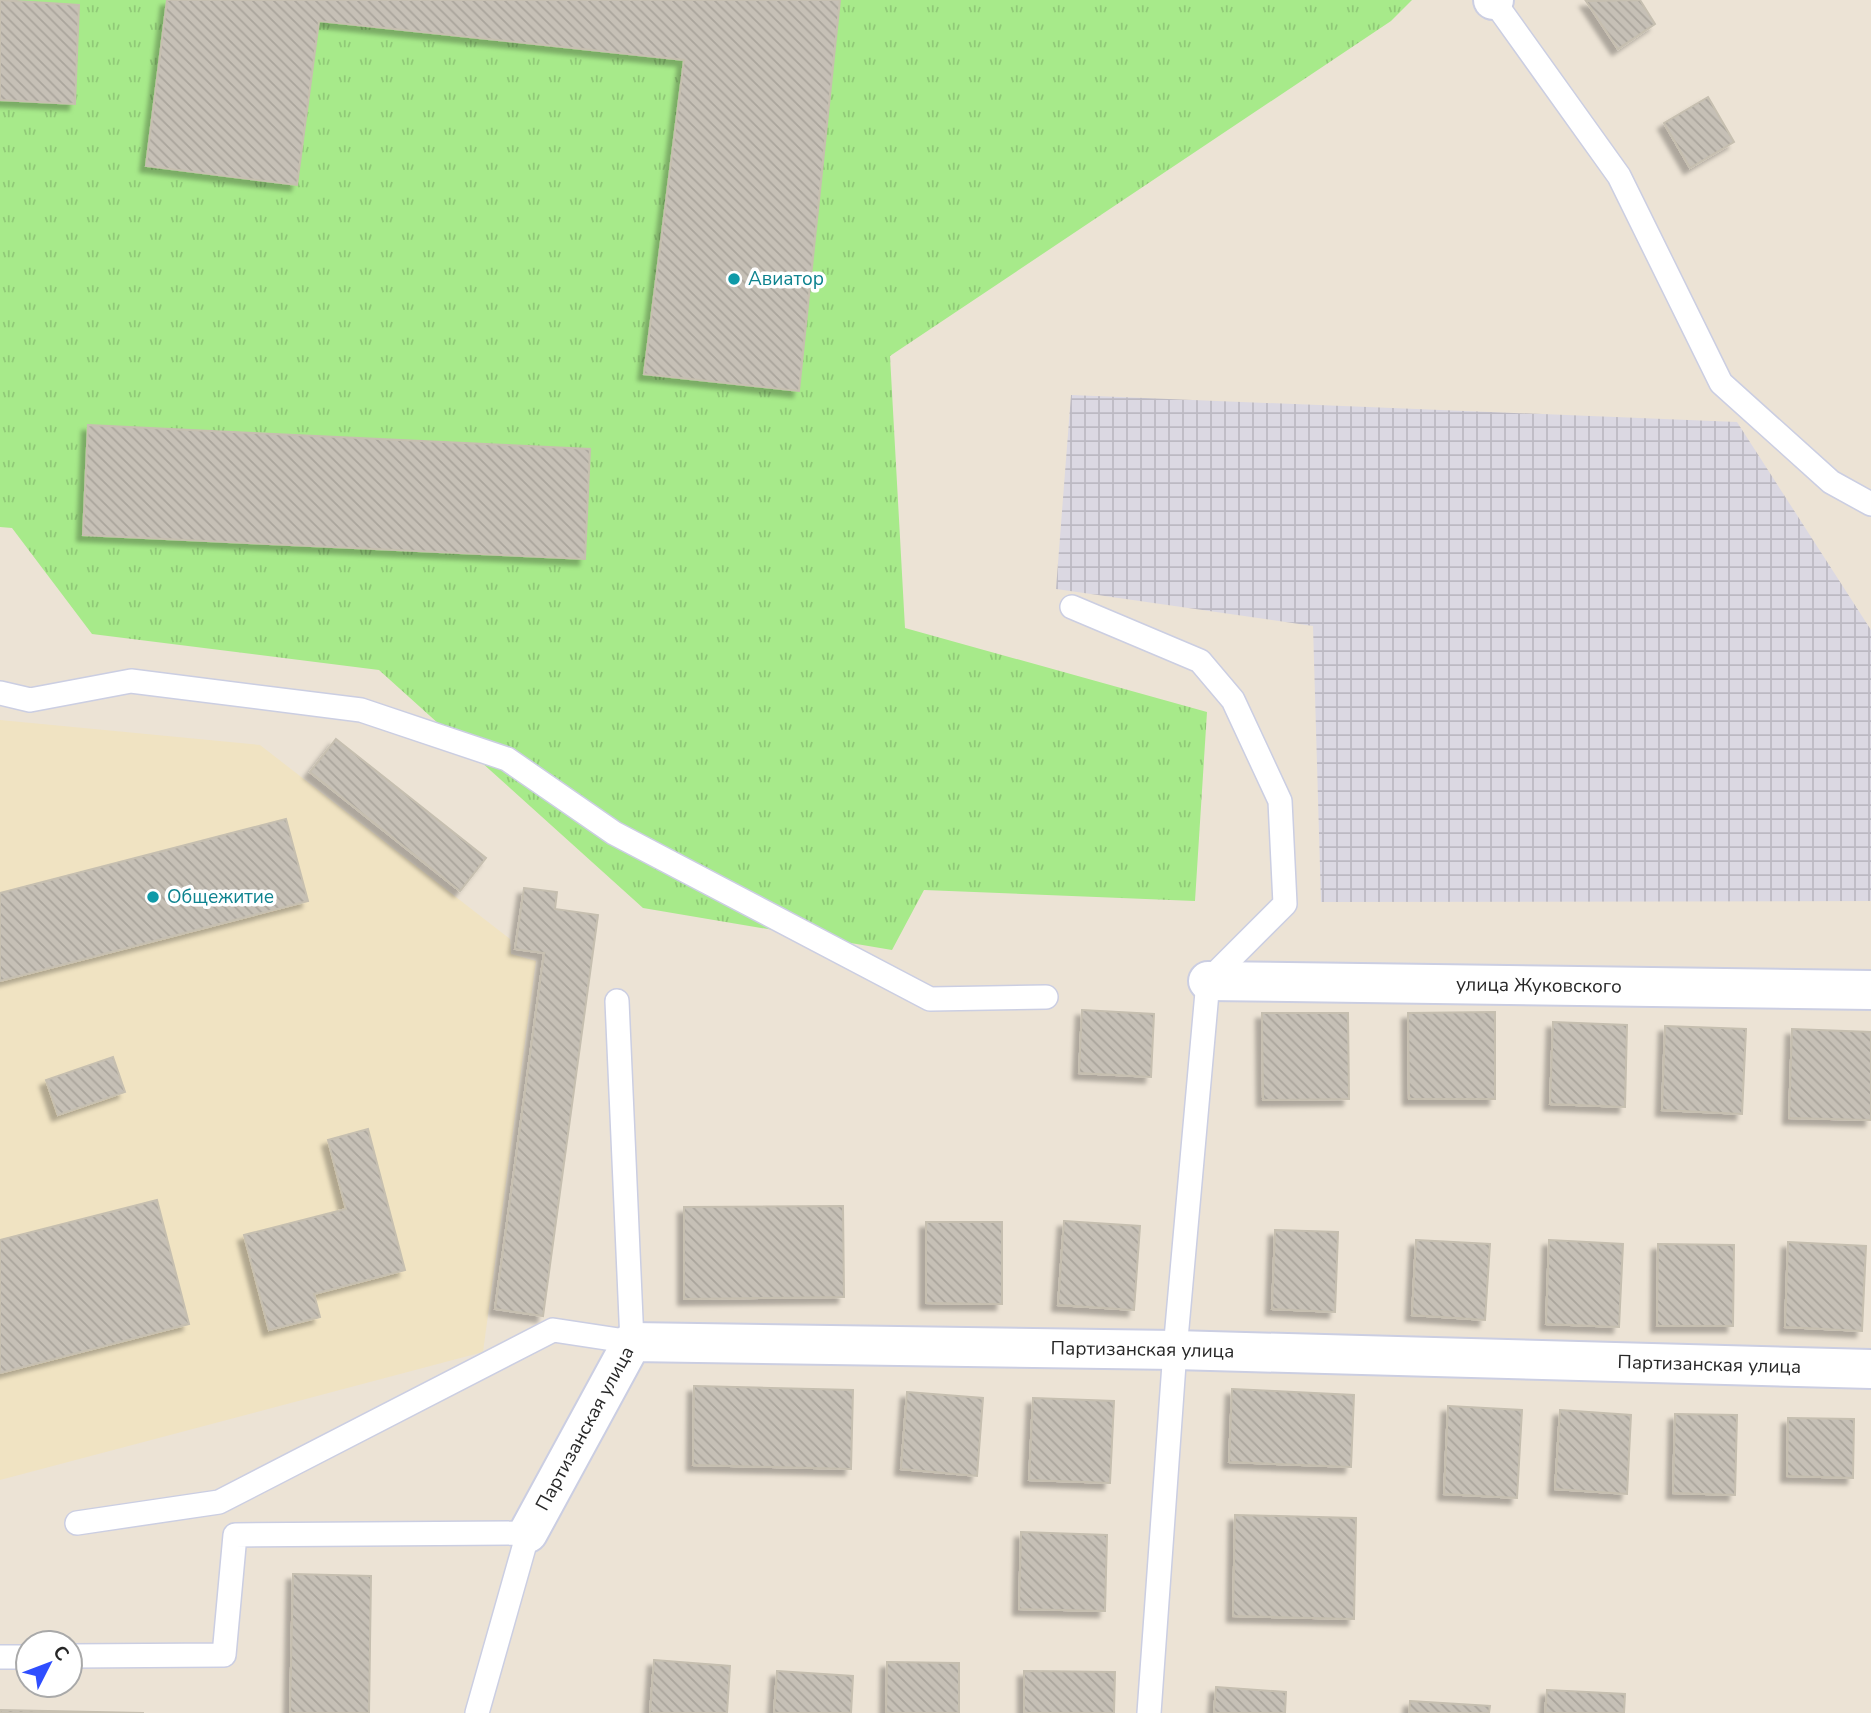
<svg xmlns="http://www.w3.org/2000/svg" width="1871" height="1713" font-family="'Nunito Sans',sans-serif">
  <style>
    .industrial { fill: url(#industrial-grid) }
    .education { fill: #f0e3c2 }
    .park { fill: url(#park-tufts) }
    .building { fill: url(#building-back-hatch); stroke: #c6bfb0; stroke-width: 2; filter: url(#shadow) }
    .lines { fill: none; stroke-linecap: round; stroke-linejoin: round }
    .lane-casing { stroke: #cbcee2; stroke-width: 26 }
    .street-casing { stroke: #cbcee2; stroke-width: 42 }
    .lane { stroke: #fff; stroke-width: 23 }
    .street { stroke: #fff; stroke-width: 38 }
    .culture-dot { fill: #0f9aa8; stroke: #fff; stroke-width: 2.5 }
    .labels { text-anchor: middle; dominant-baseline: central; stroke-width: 7; stroke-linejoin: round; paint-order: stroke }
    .culture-label { font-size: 19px; fill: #0d838f; stroke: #fff; text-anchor: start }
    .street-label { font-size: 19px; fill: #272727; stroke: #fff }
  </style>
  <defs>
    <pattern id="industrial-grid" width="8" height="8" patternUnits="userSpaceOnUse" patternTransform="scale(1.75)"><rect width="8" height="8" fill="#dbd8e2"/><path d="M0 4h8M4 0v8" fill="none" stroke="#bcb9c2"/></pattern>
    <pattern id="park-tufts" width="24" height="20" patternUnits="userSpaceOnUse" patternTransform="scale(1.75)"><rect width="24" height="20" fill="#a7ea8a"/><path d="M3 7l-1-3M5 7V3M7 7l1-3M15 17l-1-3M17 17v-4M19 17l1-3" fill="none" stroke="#90c977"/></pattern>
    <pattern id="building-back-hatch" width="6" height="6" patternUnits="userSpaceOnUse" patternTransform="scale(1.75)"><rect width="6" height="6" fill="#c6c0b6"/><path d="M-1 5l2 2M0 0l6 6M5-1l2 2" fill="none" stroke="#aaa59c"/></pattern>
    <filter id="shadow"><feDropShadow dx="-6" dy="6" stdDeviation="2" flood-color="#0004"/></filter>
  </defs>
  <rect width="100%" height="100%" fill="#ece3d5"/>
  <path class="industrial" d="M1071,395L1737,422L1871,630V901L1321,902L1313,626L1056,589Z"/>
  <path class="education" d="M0,720L260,745L510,939L511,954L536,961L483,1352L0,1480Z"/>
  <path class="park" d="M0,0H1412L1391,21L890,356L905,628L1207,712L1195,901L924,890L892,950L643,908L379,670L92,634L12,528L0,527Z"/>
  <g class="building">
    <path d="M0,0L79,5L75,104L0,100Z"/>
    <path d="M167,0H840L799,391L644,374L684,60L319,21L297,185L146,166Z"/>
    <path d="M1640,0L1655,24L1618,49L1586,1Z"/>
    <path d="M1708,97L1734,142L1690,168L1664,123Z"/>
    <path d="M88,425L590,449L585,559L83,535Z"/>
    <path d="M336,739L486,858L460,891L310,772Z"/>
    <path d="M286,819L308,901L0,981V893Z"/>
    <path d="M524,888L557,892L555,909L598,915L543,1316L495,1309L544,953L515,949Z"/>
    <path d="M1082,1010L1154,1014L1151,1077L1079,1073Z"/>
    <path d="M1495,1012V1099H1409L1408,1013Z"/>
    <path d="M1262,1013H1348L1349,1099L1263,1100Z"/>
    <path d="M1553,1022L1627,1025L1625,1107L1550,1104Z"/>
    <path d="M1665,1026L1746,1029L1742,1114L1662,1110Z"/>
    <path d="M1792,1029L1871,1032V1120L1789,1118Z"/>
    <path d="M113,1057L125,1092L58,1115L46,1080Z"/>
    <path d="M368,1129L405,1270L314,1294L320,1317L269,1330L244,1235L346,1209L328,1140Z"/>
    <path d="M157,1200L189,1324L0,1373V1240Z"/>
    <path d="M843,1206L844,1297L684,1299V1207Z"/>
    <path d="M1064,1221L1140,1226L1134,1310L1058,1305Z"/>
    <path d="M926,1222H1002V1304L926,1303Z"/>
    <path d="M1275,1230L1338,1232L1335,1312L1272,1309Z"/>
    <path d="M1416,1240L1490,1244L1485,1320L1412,1315Z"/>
    <path d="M1549,1240L1623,1244L1619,1327L1546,1324Z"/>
    <path d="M1788,1242L1866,1246L1862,1331L1785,1327Z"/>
    <path d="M1658,1244L1734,1245L1733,1326H1657Z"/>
    <path d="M694,1386L853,1390L851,1469L693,1465Z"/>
    <path d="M1232,1389L1354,1395L1351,1467L1229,1462Z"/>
    <path d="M907,1392L983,1398L977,1476L901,1469Z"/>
    <path d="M1033,1398L1114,1401L1110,1483L1029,1480Z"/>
    <path d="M1448,1406L1522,1410L1517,1498L1444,1494Z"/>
    <path d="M1560,1410L1631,1415L1627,1494L1555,1489Z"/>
    <path d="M1675,1414L1737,1415L1735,1495L1673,1493Z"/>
    <path d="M1788,1418L1854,1419L1853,1478L1787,1476Z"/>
    <path d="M1235,1515L1356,1518L1354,1619L1233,1616Z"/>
    <path d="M1021,1532L1107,1535L1105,1611L1019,1609Z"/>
    <path d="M293,1574L371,1576L369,1713H290Z"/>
    <path d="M654,1660L730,1666L727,1713H650Z"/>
    <path d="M887,1662L959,1663V1713H886Z"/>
    <path d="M777,1671L853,1676L851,1713H774Z"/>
    <path d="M1024,1671L1115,1672L1114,1713H1024Z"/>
    <path d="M1216,1687L1286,1692L1285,1713H1214Z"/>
    <path d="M1547,1690L1625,1694L1624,1713H1545Z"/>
    <path d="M1410,1701L1490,1706L1489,1713H1409Z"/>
    <path d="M0,1710L144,1713H0Z"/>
  </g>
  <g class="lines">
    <g class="lane-casing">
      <g id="lane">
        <path d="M1493,0L1619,176L1721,383L1831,482L1871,504"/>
        <path d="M1072,607L1200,661L1233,700L1280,801L1285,904L1208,981L1175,1350L1149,1713"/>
        <path d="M0,693L30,700L131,681L361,710L507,759L614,833L930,999L1046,997"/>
        <path d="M77,1523L219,1502L553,1330L632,1342L617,1001"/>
        <path d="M70,1656L224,1655L235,1535L528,1533L477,1713"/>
        <path d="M0,1657H28"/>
      </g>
    </g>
    <g class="street-casing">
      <g id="street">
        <path d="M1493,0H1494"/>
        <path id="s1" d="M1208,981L1871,990"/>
        <path id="s2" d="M528,1533L632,1342L1175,1350L1871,1369"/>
      </g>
    </g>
    <use href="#lane" class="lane"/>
    <use href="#street" class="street"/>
  </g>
  <g class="culture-dot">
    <circle cx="734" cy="279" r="7"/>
    <circle cx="153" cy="897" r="7"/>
  </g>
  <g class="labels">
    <g class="culture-label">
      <text x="748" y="279">Авиатор</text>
      <text x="167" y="897">Общежитие</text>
    </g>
    <g class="street-label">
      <text stroke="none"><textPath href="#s1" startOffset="331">улица Жуковского</textPath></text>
      <text stroke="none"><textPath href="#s2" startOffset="728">Партизанская улица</textPath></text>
      <text stroke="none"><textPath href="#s2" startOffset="1295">Партизанская улица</textPath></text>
      <text stroke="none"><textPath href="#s2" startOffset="119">Партизанская улица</textPath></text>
    </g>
  </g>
  <g transform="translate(49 1664) rotate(48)"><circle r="33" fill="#ffffff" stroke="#a9a9a9" stroke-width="2"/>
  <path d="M0-5L12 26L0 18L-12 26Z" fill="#2f4eff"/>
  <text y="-10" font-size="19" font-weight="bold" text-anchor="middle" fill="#272727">С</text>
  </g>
</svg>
